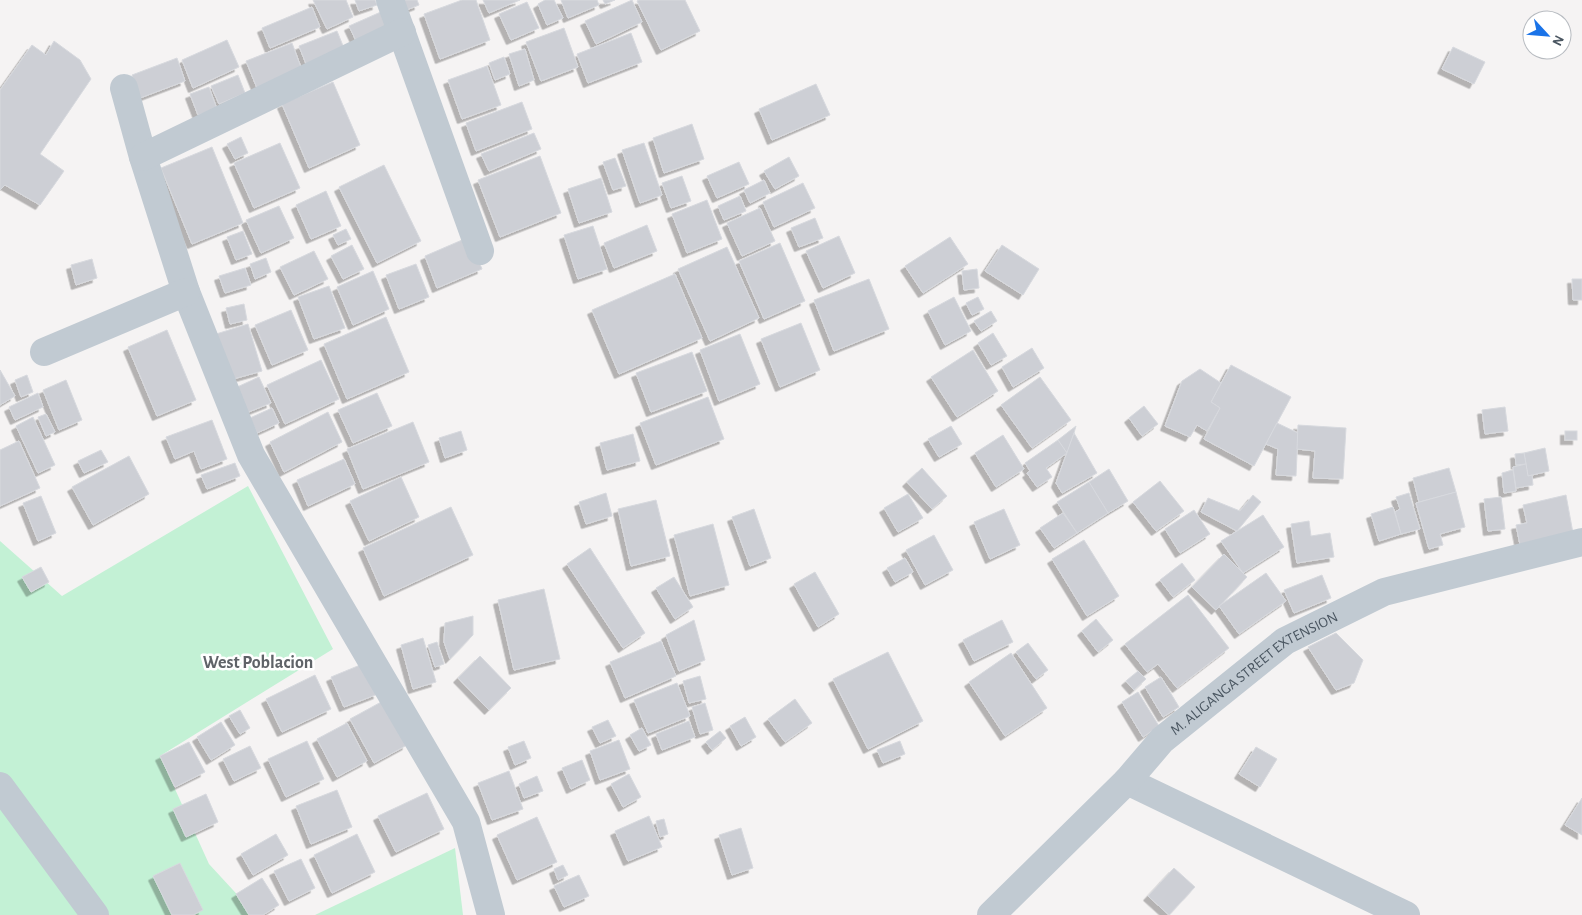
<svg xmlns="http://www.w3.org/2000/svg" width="1582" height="915" font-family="'Alegreya Sans',sans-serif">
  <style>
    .green { fill: #c3f1d5 }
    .building { fill: #cdcfd5; stroke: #d7d9de; filter: url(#shadow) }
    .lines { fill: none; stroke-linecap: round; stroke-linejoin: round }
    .minor { stroke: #c1cad2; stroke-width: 28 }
    .labels { text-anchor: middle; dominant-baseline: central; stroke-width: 5; stroke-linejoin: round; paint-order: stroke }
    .street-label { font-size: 15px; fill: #4a5661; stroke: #fff }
    .quarter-label { font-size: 18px; font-weight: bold; fill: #5f6368; stroke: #fff }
  </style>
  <defs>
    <filter id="shadow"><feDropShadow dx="-4.5" dy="4.5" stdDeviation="0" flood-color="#0004"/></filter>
  </defs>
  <rect width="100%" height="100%" fill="#f5f3f3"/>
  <g class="green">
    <path d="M248,486L333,649L160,756L209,864L256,915H0V541L62,596Z"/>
    <path d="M455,848L463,915H315Z"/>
  </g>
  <g class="building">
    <path d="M313,0H346L353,17L327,29Z"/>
    <path d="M355,0H375L377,5L359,11Z"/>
    <path d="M399,0H417L419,5L404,11Z"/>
    <path d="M462,0H476L490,40L440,59L424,14Z"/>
    <path d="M483,0H520L489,13Z"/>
    <path d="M545,0H554L563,18L547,25L538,4Z"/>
    <path d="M561,0H597L599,5L568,18Z"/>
    <path d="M603,0H615L605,4Z"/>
    <path d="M632,0L642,22L596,44L585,21Z"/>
    <path d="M639,0H685L700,31L661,50L637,1Z"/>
    <path d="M527,2L539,28L511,40L499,14Z"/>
    <path d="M312,7L320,27L270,48L262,28Z"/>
    <path d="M383,11L391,31L358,45L349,26Z"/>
    <path d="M564,28L578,67L541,81L526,42Z"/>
    <path d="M337,31L346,53L308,69L299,46Z"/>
    <path d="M631,33L642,62L588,83L577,54Z"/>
    <path d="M227,40L239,67L193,88L182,60Z"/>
    <path d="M54,41L80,60L91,79L40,154L64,171L40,205L5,185L0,190V90L32,45L46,55Z"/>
    <path d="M292,43L302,70L257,88L246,61Z"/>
    <path d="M1453,47L1485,62L1474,84L1442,69Z"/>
    <path d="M525,49L534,80L519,86L509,54Z"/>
    <path d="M504,57L510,74L495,80L489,63Z"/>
    <path d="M177,58L185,81L140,98L132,75Z"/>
    <path d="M487,66L501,105L462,119L448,80Z"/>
    <path d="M238,75L245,93L219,104L211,86Z"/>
    <path d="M333,82L360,145L309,168L282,104Z"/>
    <path d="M816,84L830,115L772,140L759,109Z"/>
    <path d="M209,87L217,109L198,115L190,94Z"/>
    <path d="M522,102L532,129L476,151L466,123Z"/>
    <path d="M692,124L704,159L664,173L653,138Z"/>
    <path d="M534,133L541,149L489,171L481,154Z"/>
    <path d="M241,137L248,153L235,159L227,144Z"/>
    <path d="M280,143L300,188L254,208L234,163Z"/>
    <path d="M644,143L662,195L640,203L622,150Z"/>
    <path d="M212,147L243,223L192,244L161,168Z"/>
    <path d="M540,156L561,213L500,237L478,180Z"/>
    <path d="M789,157L799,176L775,189L764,171Z"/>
    <path d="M615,158L626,186L613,190L603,162Z"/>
    <path d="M739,162L749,184L717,198L707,176Z"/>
    <path d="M384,165L421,241L377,263L339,187Z"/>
    <path d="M682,176L691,201L671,208L662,183Z"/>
    <path d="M601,178L612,212L579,223L568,189Z"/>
    <path d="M764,180L770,193L750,203L744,190Z"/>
    <path d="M803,183L815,208L774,227L763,202Z"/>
    <path d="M326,191L341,226L311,239L296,205Z"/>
    <path d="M740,196L746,211L724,220L718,206Z"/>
    <path d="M707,200L722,239L687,253L672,214Z"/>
    <path d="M279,206L294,238L261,253L246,220Z"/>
    <path d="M760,208L775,241L742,256L727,223Z"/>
    <path d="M815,218L823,238L799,247L791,228Z"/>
    <path d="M647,225L657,251L614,268L604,243Z"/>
    <path d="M593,226L607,269L578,279L564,235Z"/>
    <path d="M346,229L351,239L338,245L333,235Z"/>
    <path d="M243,231L252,254L236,260L227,237Z"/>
    <path d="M839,236L855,273L823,288L806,251Z"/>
    <path d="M469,237L482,269L437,288L425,256Z"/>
    <path d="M950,237L968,264L923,293L905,266Z"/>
    <path d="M780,243L805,301L764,319L739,261Z"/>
    <path d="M352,245L364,269L343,279L331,256Z"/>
    <path d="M1002,245L1039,269L1023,295L985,271Z"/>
    <path d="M727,247L759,318L710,341L678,269Z"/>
    <path d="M314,251L328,279L294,295L280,267Z"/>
    <path d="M266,258L271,272L255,279L250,264Z"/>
    <path d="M92,259L97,278L76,285L71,265Z"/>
    <path d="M416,264L429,297L399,309L386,275Z"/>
    <path d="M245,268L251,285L225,293L219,276Z"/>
    <path d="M977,269L979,288L964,290L962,271Z"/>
    <path d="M373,271L389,309L353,325L337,287Z"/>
    <path d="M675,274L702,338L619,374L592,310Z"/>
    <path d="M869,279L889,329L834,351L814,300Z"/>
    <path d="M1572,279H1582V300H1573Z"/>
    <path d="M329,286L345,328L314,339L298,297Z"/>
    <path d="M954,297L971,331L945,345L928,311Z"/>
    <path d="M978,297L984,309L972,315L966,303Z"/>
    <path d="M244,304L247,320L230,324L226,308Z"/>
    <path d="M291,310L308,350L272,365L255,325Z"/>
    <path d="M991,311L997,321L981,331L974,321Z"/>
    <path d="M386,317L409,372L347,399L324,344Z"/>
    <path d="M801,323L820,370L780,387L761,339Z"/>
    <path d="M248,324L262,371L226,381L213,335Z"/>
    <path d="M167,330L196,400L157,416L128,347Z"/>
    <path d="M993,333L1007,356L991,365L978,343Z"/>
    <path d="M740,334L760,384L719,401L700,350Z"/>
    <path d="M1032,348L1044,368L1013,387L1002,367Z"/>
    <path d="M973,350L998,391L957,417L931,377Z"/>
    <path d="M692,352L707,391L651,412L636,373Z"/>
    <path d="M321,360L339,399L285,424L267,385Z"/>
    <path d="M1231,365L1291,397L1254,466L1204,439L1220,408L1211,402Z"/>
    <path d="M1200,369L1221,383L1211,402L1220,408L1207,431L1197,425L1190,437L1165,426L1182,381Z"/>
    <path d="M0,370L15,396L0,405Z"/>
    <path d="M27,375L33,392L21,397L15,380Z"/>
    <path d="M259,377L271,403L246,413L235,388Z"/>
    <path d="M1040,377L1071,420L1032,448L1001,405Z"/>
    <path d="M66,380L82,420L59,430L43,390Z"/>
    <path d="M38,393L43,407L15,420L9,407Z"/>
    <path d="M377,393L392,426L353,443L338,410Z"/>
    <path d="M708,397L724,439L656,465L640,423Z"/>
    <path d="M1144,406L1158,424L1142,436L1129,418Z"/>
    <path d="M1505,407L1508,431L1485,434L1482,410Z"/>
    <path d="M272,408L279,423L257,433L250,418Z"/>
    <path d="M328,412L342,442L284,472L270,442Z"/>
    <path d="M46,414L55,432L46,436L38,417Z"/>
    <path d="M33,417L55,465L38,473L16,426Z"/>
    <path d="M212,420L227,459L201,469L194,451L175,459L166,437Z"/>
    <path d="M413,422L429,462L363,489L347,449Z"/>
    <path d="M1277,423L1298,433L1296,476L1276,475L1278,449L1266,444Z"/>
    <path d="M1298,425L1346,428L1343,479L1313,478L1315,451L1297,449Z"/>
    <path d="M951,426L962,444L939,457L928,439Z"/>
    <path d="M1076,426L1074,433L1067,453L1058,440Z"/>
    <path d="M461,431L467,450L445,458L439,438Z"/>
    <rect x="1565" y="431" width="12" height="9"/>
    <path d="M1074,433L1097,473L1062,493L1056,483Z"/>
    <path d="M633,434L640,461L607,470L600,443Z"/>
    <path d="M1003,435L1024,469L996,487L975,453Z"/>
    <path d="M1058,440L1067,453L1046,468L1052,477L1037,487L1027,473L1030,471L1025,463Z"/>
    <path d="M19,441L40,488L0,506V450Z"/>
    <path d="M1545,448L1549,471L1528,476L1524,453Z"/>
    <path d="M101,450L108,462L84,473L78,461Z"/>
    <path d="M1524,453L1526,464L1516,465L1515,454Z"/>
    <path d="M129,456L149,494L93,525L72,487Z"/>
    <path d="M344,459L355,484L308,506L297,480Z"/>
    <path d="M235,463L240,476L207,489L201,475Z"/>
    <path d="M1526,464L1528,476L1532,475L1533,485L1516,488L1513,467Z"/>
    <path d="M922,468L947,496L932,509L907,482Z"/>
    <path d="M1449,468L1456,492L1419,502L1413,478Z"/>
    <path d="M1109,469L1128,501L1108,513L1089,482Z"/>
    <path d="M1513,470L1516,491L1504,493L1502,473Z"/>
    <path d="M401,477L419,517L369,541L350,501Z"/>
    <path d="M1160,481L1184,511L1156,531L1133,502Z"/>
    <path d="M1089,482L1108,513L1077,533L1057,502Z"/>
    <path d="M1456,492L1465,527L1440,534L1443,545L1429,549L1416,503Z"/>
    <path d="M606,493L612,516L586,524L579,502Z"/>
    <path d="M1409,493L1420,529L1401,534L1395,512L1400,509L1396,497Z"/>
    <path d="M908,494L923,518L898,532L884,508Z"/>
    <path d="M1253,495L1261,502L1237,531L1201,512L1208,498L1240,511Z"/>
    <path d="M1566,495L1573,533L1520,545L1516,525L1527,523L1523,505Z"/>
    <path d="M41,496L56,533L38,541L23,503Z"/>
    <path d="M1501,497L1505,529L1488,531L1484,499Z"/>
    <path d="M656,500L670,556L631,566L618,509Z"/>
    <path d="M451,507L473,555L384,596L363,548Z"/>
    <path d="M1393,507L1401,534L1379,541L1371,514Z"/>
    <path d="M754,509L771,558L750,566L732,517Z"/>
    <path d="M1004,509L1020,545L990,559L974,522Z"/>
    <path d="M1194,510L1210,534L1180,553L1165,529Z"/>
    <path d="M1063,513L1077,533L1054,548L1040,528Z"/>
    <path d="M1263,515L1284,547L1243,573L1221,541Z"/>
    <path d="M1309,521L1311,536L1330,533L1334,557L1297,563L1291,524Z"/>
    <path d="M713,524L729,585L690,596L674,535Z"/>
    <path d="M934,535L953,570L925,585L906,550Z"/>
    <path d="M1084,540L1119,596L1087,616L1052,559Z"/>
    <path d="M590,548L645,633L623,648L567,564Z"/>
    <path d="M1224,554L1247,577L1216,610L1192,587Z"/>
    <path d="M905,558L913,572L895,582L887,568Z"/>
    <path d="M1182,563L1195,580L1173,597L1160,580Z"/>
    <path d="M41,567L49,582L31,592L22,577Z"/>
    <path d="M815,572L839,614L818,627L794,584Z"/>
    <path d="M1266,573L1286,601L1239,634L1219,606Z"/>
    <path d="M1322,575L1331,598L1294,613L1284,590Z"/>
    <path d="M674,577L693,607L675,619L656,588Z"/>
    <path d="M544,589L560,659L514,670L498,600Z"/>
    <path d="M1188,595L1229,648L1177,688L1158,664L1147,672L1125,644Z"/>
    <path d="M473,616V635L450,659L444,642L445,623Z"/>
    <path d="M1096,619L1113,640L1098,652L1082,631Z"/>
    <path d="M694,620L705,660L679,671L666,635Z"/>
    <path d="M1002,620L1013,642L974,661L963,640Z"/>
    <path d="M1336,633L1363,660L1354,683L1336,690L1308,647Z"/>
    <path d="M423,638L436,682L413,689L401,645Z"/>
    <path d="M661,641L676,676L625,698L610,662Z"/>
    <path d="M437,642L444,664L435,667L428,645Z"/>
    <path d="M1028,643L1048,670L1036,679L1016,652Z"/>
    <path d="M888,652L923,721L868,749L833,679Z"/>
    <path d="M1011,653L1047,708L1005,736L969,682Z"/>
    <path d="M480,656L511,688L489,710L458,678Z"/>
    <path d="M365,663L378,694L344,707L331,677Z"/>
    <path d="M1138,671L1146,679L1134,690L1126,681Z"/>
    <path d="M315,675L331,709L282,732L266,699Z"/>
    <path d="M700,676L706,699L689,703L683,681Z"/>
    <path d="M1161,677L1179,707L1163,717L1145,687Z"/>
    <path d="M677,683L690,716L648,733L634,700Z"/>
    <path d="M1138,692L1159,726L1143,737L1122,702Z"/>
    <path d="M795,699L812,723L785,742L768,719Z"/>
    <path d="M383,701L407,745L374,763L350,719Z"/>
    <path d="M705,703L713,730L700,734L692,707Z"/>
    <path d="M240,710L250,728L240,734L229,716Z"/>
    <path d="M745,717L756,737L741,746L730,726Z"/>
    <path d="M608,720L616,736L600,743L592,727Z"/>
    <path d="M689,721L695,737L662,750L656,734Z"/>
    <path d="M221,722L235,745L211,760L197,737Z"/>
    <path d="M347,723L367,761L337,777L317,739Z"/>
    <path d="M642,728L651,745L639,751L630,735Z"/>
    <path d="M720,731L726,738L712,750L706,742Z"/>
    <path d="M619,740L630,769L600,780L590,751Z"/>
    <path d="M307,741L324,779L286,797L268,759Z"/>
    <path d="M524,741L531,758L515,765L508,747Z"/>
    <path d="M900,741L905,754L883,763L877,750Z"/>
    <path d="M189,742L205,772L175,787L160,756Z"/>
    <path d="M250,746L261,768L234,781L223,759Z"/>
    <path d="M1256,747L1277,759L1260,787L1239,774Z"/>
    <path d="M582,760L590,780L571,789L562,768Z"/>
    <path d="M509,771L523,809L492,820L478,783Z"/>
    <path d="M629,774L641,797L623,807L611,784Z"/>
    <path d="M537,776L543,791L524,798L519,784Z"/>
    <path d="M337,790L352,827L311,844L296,806Z"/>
    <path d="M427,793L444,829L396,852L378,816Z"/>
    <path d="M206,794L218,822L186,837L173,809Z"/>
    <path d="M1582,798V835L1565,825Z"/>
    <path d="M649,816L662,847L628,861L615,831Z"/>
    <path d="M537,817L557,862L517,880L497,835Z"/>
    <path d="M664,819L668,834L660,837L656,821Z"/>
    <path d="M741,828L753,868L732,875L719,835Z"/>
    <path d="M276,834L288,855L253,875L241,854Z"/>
    <path d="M357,834L375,872L332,893L314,855Z"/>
    <path d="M301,859L315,888L289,901L274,871Z"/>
    <path d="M180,863L203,910L193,915H172L153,876Z"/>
    <path d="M563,865L568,875L558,880L554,869Z"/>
    <path d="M1174,868L1195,887L1169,915L1148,896Z"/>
    <path d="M579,875L589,896L564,907L554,886Z"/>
    <path d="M262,878L279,905L263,915H249L236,894Z"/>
  </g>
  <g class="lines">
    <g class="minor">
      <path d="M390,0L480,251"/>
      <path d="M124,88L143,157L186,292L251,455L466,822L491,915"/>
      <path d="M143,157L402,32"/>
      <path d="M44,352L186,292"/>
      <path d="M1127,781L1406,915"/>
      <path d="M0,786L95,915"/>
      <path id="s1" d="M991,915L1127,781L1162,740L1285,641L1384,592L1582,542"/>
    </g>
  </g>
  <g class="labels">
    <g class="street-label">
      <text stroke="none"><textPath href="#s1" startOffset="359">M. ALIGANGA STREET EXTENSION</textPath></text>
    </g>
    <g class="quarter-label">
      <text x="258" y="663">West Poblacion</text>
    </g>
  </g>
  <g transform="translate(1547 35) rotate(116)"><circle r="24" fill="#ffffff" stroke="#b7bbc0"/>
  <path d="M0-4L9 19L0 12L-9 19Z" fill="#1a73e8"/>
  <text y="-8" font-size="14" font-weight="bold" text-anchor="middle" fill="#4a5661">N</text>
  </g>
</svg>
